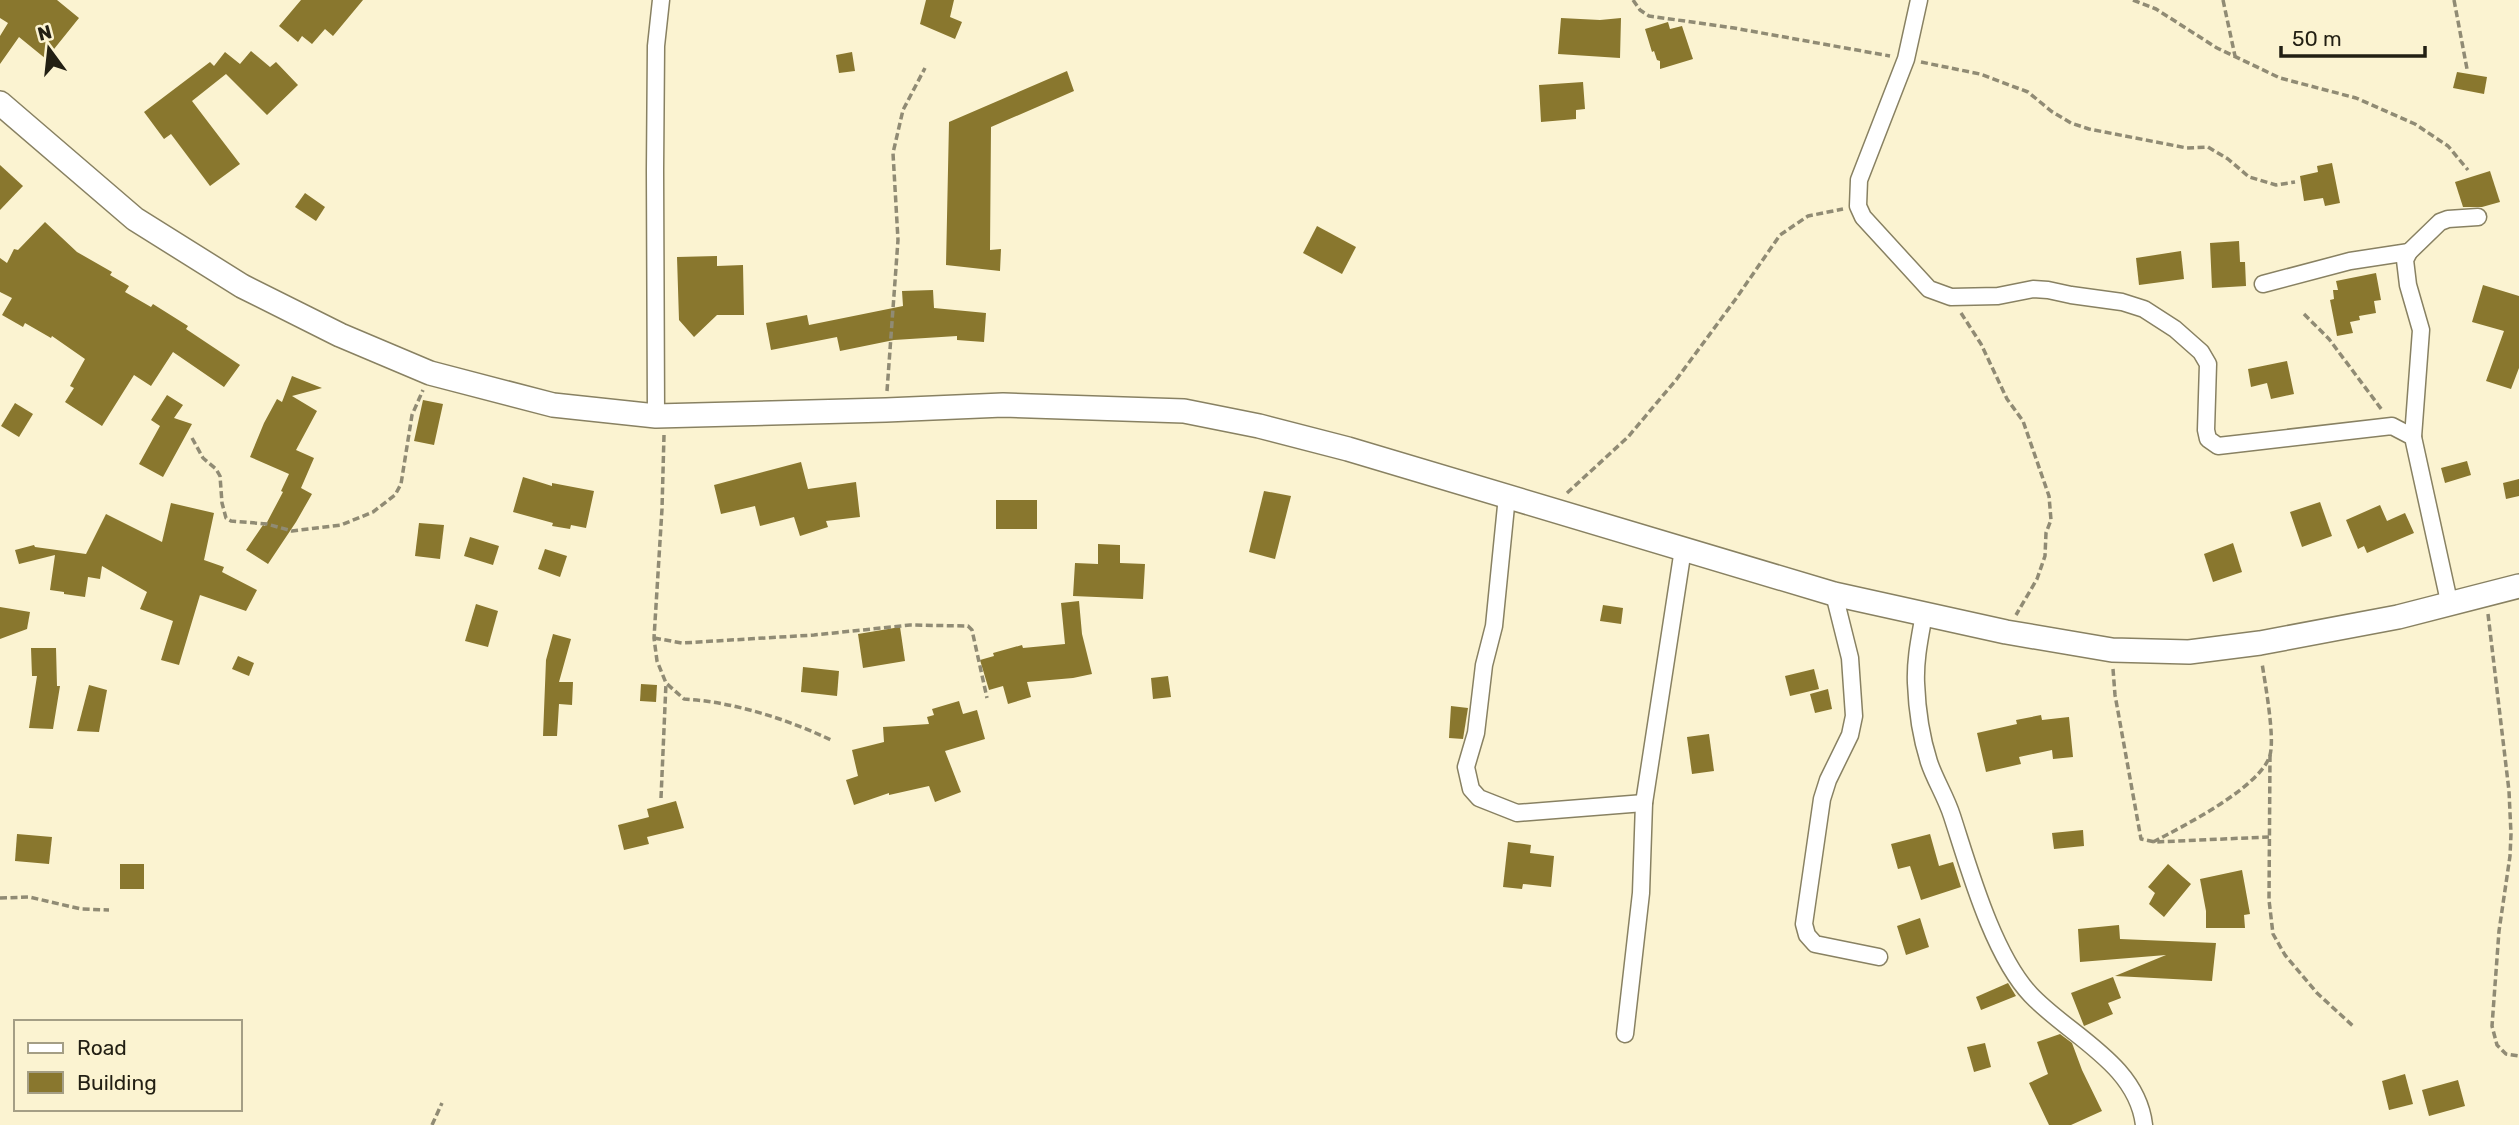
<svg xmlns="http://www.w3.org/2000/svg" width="2519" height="1125" font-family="Rubik,sans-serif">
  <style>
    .building { fill: #89772e }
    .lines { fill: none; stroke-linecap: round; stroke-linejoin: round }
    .street-casing { stroke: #888162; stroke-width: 19 }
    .secondary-casing { stroke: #888162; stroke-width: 26 }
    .path { stroke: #908b74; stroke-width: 3.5; stroke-dasharray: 7 3.5; stroke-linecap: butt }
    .street { stroke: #fff; stroke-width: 16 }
    .secondary { stroke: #fff; stroke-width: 23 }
  </style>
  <rect width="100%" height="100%" fill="#fbf3d1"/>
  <g class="building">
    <path d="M0,0H57L79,18L46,59L19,37L0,64V36L8,23L0,18Z"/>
    <path d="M301,0H363L333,36L325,29L312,44L302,36L298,42L279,26Z"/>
    <path d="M926,0H954L950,17L962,22L955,39L920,24Z"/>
    <path d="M1561,18L1600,20L1621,18L1620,58L1558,54Z"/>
    <path d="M1668,22L1670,29L1682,26L1693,59L1660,69V61L1657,60L1654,51L1652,52L1645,29Z"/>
    <path d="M251,51L270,67L276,62L298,85L267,115L226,74L192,101L240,164L210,186L171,134L164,139L144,112L210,62L214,66L225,52L240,64Z"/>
    <path d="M852,52L855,71L839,73L836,55Z"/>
    <path d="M1067,71L1074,91L991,127L990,250L1001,249L1000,271L946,265L949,122Z"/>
    <path d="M2457,72L2487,77L2484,94L2453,88Z"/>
    <path d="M1583,82L1585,109L1576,110V119L1541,122L1539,85Z"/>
    <path d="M2332,163L2340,203L2325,206L2323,198L2304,201L2300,176L2318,172L2317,166Z"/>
    <path d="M0,165L23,186L0,210Z"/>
    <path d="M2490,171L2500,202L2482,207H2463L2455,182Z"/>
    <path d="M305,193L325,207L316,221L295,207Z"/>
    <path d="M45,222L77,252L112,272L110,275L129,286L125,292L151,307L153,304L188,326L186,329L240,365L224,387L173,352L151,386L134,375L102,426L65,402L74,388L70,386L85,359L52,336L51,338L25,323L23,327L2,315L12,298L0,292V258L7,263L14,249L18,250Z"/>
    <path d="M1317,226L1356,247L1342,274L1303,253Z"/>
    <path d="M2239,241L2240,262H2245L2246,286L2212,288L2210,243Z"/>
    <path d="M2181,251L2184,279L2139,285L2136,258Z"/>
    <path d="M717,256V266L743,265L744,315H717L694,337L679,320L677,257Z"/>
    <path d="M2376,273L2381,300L2374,301L2376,313L2359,316L2360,320L2350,322L2353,333L2337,336L2330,300L2334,299L2333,290H2338L2336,281Z"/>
    <path d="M2483,285L2519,296V368L2511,389L2486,381L2504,331L2472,322Z"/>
    <path d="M933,290L934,308L986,313L984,342L957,340V336L894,340L840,351L837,337L771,350L766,323L807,315L809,325L903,306L902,291Z"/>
    <path d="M2287,361L2294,394L2271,399L2267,383L2251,387L2248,369Z"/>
    <path d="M292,376L322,388L292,396L317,411L296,450L314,458L301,488L312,494L296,522L268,564L246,550L263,525L265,526L283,492L281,491L289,474L250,457L264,423L277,399L282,402Z"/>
    <path d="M167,395L183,405L174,418L192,424L163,477L139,464L160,426L151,420Z"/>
    <path d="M423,400L443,404L434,445L414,441Z"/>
    <path d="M15,403L33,414L19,437L1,426Z"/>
    <path d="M2467,461L2471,475L2445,483L2441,468Z"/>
    <path d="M801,462L808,489L856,482L860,517L826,521L828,527L800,536L794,517L760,526L755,506L721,514L714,485Z"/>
    <path d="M523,477L552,486V483L594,491L586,528L571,525L570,529L552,526L553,523L513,512Z"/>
    <path d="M2519,479V496L2506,499L2503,483Z"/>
    <path d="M1264,491L1291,496L1275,559L1249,552Z"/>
    <rect x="996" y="500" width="41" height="29"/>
    <path d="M2320,502L2332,536L2302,547L2290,512Z"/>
    <path d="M171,503L214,513L204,560L224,567L222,572L257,590L246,611L200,595L179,665L161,660L173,621L140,609L147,592L102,566L100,579L88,577L85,597L64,594V592L50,590L55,555L19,564L15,550L34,545L35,547L86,554L106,514L162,542Z"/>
    <path d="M2380,505L2387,521L2405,513L2414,533L2367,553L2364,546L2358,549L2346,520Z"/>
    <path d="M419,523L444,525L440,559L415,556Z"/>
    <path d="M470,537L499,546L493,565L464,556Z"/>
    <path d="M2233,543L2242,572L2213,582L2204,554Z"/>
    <path d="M1098,544L1120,545V563L1145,564L1143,599L1073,596L1075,563L1098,564Z"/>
    <path d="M545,549L567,556L560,577L538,569Z"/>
    <path d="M1079,601L1082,634L1092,674L1073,678L1027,682L1031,697L1008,704L1003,686L989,690L980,660L994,656L993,653L1022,645L1023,648L1065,644L1061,603Z"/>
    <path d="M476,604L498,611L488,647L465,641Z"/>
    <path d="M1603,605L1623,608L1621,624L1600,621Z"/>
    <path d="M0,607L30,612L27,629L0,639Z"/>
    <path d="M900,627L905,661L863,668L858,634Z"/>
    <path d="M553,634L571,639L559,682H573L572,705L559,704L557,736H543L546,660Z"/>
    <path d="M31,648H56L57,686H60L53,729L29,728L37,676H32Z"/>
    <path d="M238,656L254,663L249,676L232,669Z"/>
    <path d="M803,667L839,671L837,696L801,692Z"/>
    <path d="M1814,669L1819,689L1790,696L1785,676Z"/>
    <path d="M1168,676L1171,697L1153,699L1151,678Z"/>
    <path d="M641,684L657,685L656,702L640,701Z"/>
    <path d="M89,685L107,690L99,732L77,731Z"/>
    <path d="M1828,689L1832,709L1815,713L1810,694Z"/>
    <path d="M959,701L963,714L977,710L985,739L945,751L961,792L935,802L929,786L889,795V793L854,805L846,780L858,776L852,750L884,742L883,727L929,724L927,717L934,715L932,709Z"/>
    <path d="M1451,706L1468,708L1463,739L1449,738Z"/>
    <path d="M2041,715L2042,720L2069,717L2073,757L2053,759L2052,750L2019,757L2021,764L1986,772L1977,733L2017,724L2016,720Z"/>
    <path d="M1709,734L1714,771L1692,774L1687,737Z"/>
    <path d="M676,801L684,828L647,837L649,844L624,850L618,825L649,817L647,809Z"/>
    <path d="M2083,830L2084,846L2054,849L2052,833Z"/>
    <path d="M17,834L52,837L49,864L15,861Z"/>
    <path d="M1930,834L1939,866L1953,862L1961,887L1921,900L1910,866L1898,869L1891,844Z"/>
    <path d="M1508,842L1531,845L1530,853L1554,856L1551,887L1523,884L1522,889L1503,887Z"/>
    <rect x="120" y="864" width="24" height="25"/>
    <path d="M2168,864L2191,884L2164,917L2149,904L2155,893L2148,887Z"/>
    <path d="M2242,870L2250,914L2244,915L2245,928H2206V911L2200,879Z"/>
    <path d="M1920,918L1929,947L1906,955L1897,926Z"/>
    <path d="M2119,925L2120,939L2216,943L2212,981L2115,976L2166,955L2080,962L2078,929Z"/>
    <path d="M2113,977L2121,998L2108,1003L2113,1014L2084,1026L2071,993Z"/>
    <path d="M2008,983L2016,996L1981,1010L1976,997Z"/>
    <path d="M2060,1034L2072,1043L2082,1070L2102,1111L2071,1125H2049L2029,1083L2048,1074L2037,1042Z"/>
    <path d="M1985,1043L1991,1067L1974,1072L1967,1047Z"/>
    <path d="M2405,1074L2413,1104L2389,1110L2382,1081Z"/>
    <path d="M2458,1080L2465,1106L2429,1116L2422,1090Z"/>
  </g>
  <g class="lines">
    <g class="street-casing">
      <g id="street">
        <path d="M1919,0L1906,59L1859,180L1858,206L1863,217L1929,289L1951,297L1998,296L2033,289L2048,290L2071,295L2122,302L2144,309L2175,329L2201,352L2208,364L2206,430L2208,439L2218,446L2392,426L2413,437L2450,606"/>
        <path d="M2263,284L2350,261L2409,252"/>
        <path d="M656,416L655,170L656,46L661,0"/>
        <path d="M2413,437L2421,330L2408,285L2405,260L2409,252L2440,222L2448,219L2478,217"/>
        <path d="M1507,496L1494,626L1484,665L1476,733L1466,767L1471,789L1479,798L1517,813L1644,803"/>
        <path d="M1834,594L1850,658L1854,716L1850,735L1828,780L1822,799L1804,924L1807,935L1815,944L1879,957"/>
        <path d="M1924,614C1920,637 1915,659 1916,683C1917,709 1921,737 1929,762C1935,780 1946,797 1952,816C1969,868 1993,955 2031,995C2070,1036 2137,1064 2144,1125"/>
        <path d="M1625,1034L1641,893L1644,803L1683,549"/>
      </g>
    </g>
    <g class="secondary-casing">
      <path id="secondary" d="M0,103L135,219L242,286L340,335L430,373L553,405L656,416L886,410L1003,405L1184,411L1259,426L1348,449L1834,594L2006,632L2112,650L2189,652L2260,643L2398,617L2519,586"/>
    </g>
    <g class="path">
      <path d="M1633,0L1640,10L1649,16L1734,28L1890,56"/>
      <path d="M2133,0L2156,9L2217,48L2280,78L2356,98L2415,124L2448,146L2468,170"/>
      <path d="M2223,0L2235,56"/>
      <path d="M2454,0L2467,69"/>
      <path d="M1921,62L1980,74L2028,92L2051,111L2071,123L2089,129L2187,148L2208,147L2228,159L2249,177L2276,185L2295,182"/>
      <path d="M1961,313L1981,344L2007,399L2023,421L2049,496L2051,520L2046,533L2045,556L2037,579L2016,615"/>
      <path d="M2304,314L2329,339L2382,410"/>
      <path d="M887,391L898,240L893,153L903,110L925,68"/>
      <path d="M664,435L662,509L654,638L657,661L666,683L684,699C734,702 787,719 831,740"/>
      <path d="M192,438L203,458L216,469L220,476L222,503L226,518L231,521L267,524L292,531L341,525L373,512L395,495L401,484L412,415L423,390"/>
      <path d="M1567,493L1628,437L1676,380L1735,300L1780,235L1808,216L1843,209"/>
      <path d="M2488,614L2509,791L2511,834L2510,856L2499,931L2492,1026L2497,1045L2506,1054L2519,1056"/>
      <path d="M654,638L682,643L814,635L910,625L968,626L972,630L987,698"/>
      <path d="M2113,669L2115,695L2141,839L2155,842L2269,837"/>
      <path d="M2270,755L2269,900L2273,934L2285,955L2317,993L2353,1026"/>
      <path d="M661,798L666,683"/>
      <path d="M2153,842C2182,827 2261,787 2270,755C2275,737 2265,683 2262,663"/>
      <path d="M0,898L29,897L81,909L109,910"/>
      <path d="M432,1125L442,1103"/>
    </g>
    <use href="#street" class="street"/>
    <use href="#secondary" class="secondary"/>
  </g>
  <rect x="14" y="1020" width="228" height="91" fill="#fbf3d1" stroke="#a49e85" stroke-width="2"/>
  <rect x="28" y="1043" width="35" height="10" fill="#ffffff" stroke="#a49e85" stroke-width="2"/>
  <text x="77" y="1055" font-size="21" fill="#221f13">Road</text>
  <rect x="28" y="1072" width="35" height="21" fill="#89772e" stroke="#a49e85" stroke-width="2"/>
  <text x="77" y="1090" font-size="21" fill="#221f13">Building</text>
  <g transform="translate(49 49) rotate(345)" stroke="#fbf3d1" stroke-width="5" paint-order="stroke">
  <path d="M0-5L12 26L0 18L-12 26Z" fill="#221f13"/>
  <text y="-10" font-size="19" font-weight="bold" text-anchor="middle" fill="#221f13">N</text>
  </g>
  <path d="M2281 46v10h144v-10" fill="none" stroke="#221f13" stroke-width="3.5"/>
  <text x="2292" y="46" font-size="21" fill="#221f13" stroke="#fbf3d1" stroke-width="5" paint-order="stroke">50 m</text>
</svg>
